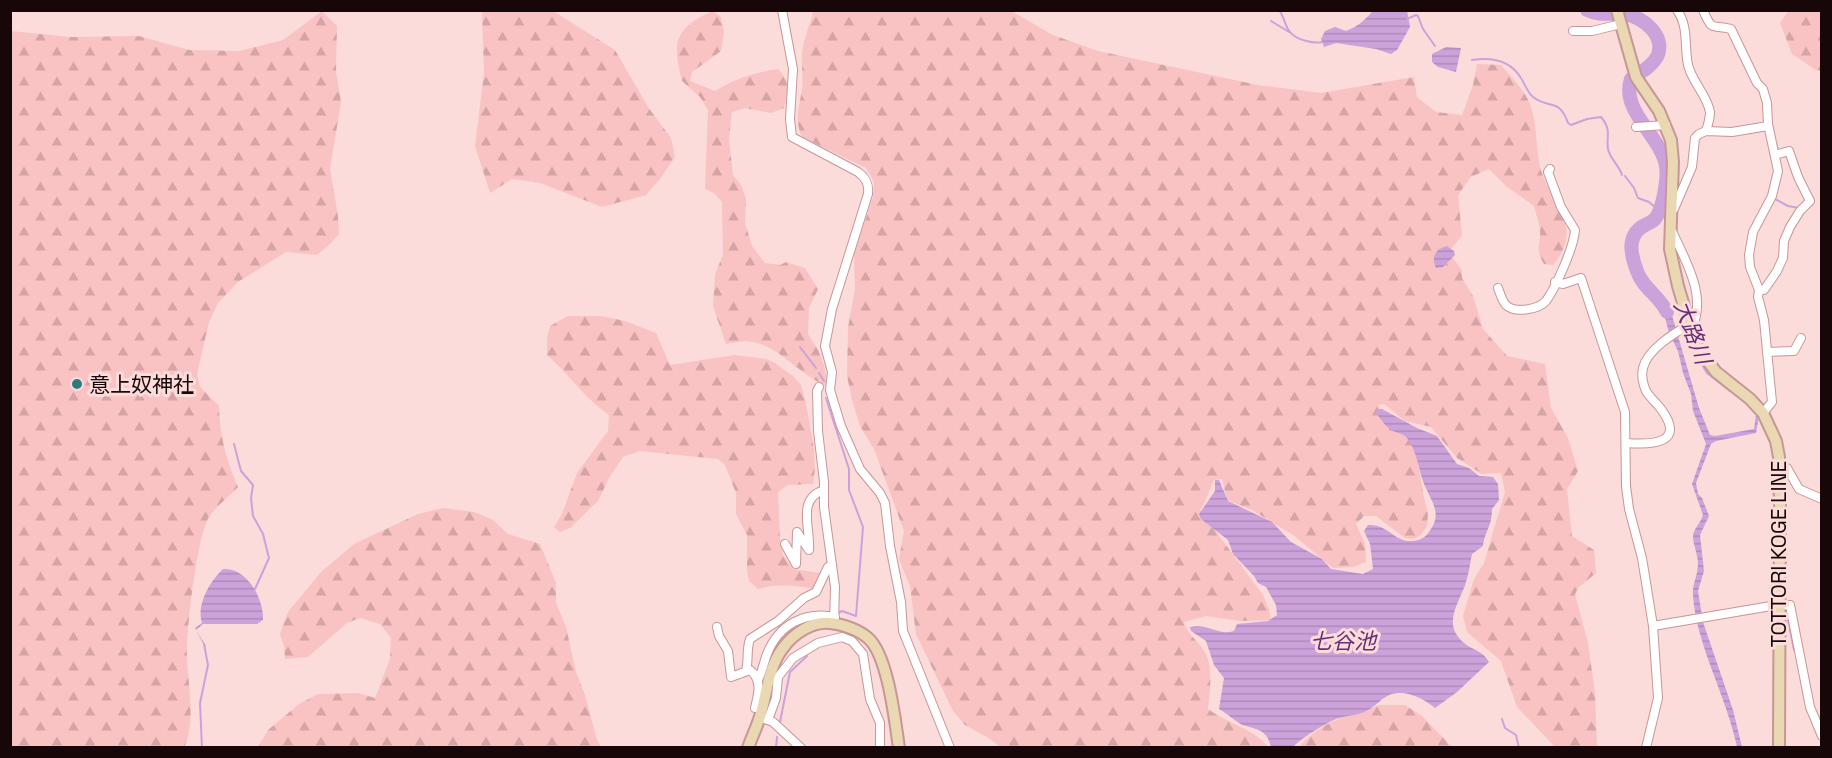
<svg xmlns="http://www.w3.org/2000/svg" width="1832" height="758" font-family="'Space Grotesk','Noto Sans JP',sans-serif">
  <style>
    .forest { fill: url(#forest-firs) }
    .water { fill: url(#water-rules) }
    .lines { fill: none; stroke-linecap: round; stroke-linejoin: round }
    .stream { stroke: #cca2db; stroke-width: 2 }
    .river { stroke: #cca2db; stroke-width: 14 }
    .street-casing { stroke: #c89697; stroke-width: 10 }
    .secondary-casing { stroke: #c89697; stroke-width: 14 }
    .street { stroke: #fff; stroke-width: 8 }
    .secondary { stroke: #e9d8b2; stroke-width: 10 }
    .poi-dot { fill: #327b7d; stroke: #fcdbdb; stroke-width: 2 }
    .labels { text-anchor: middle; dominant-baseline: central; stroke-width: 6; stroke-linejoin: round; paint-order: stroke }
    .poi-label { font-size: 21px; fill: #180708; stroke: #fcdbdb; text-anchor: start }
    .street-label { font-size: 21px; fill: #180708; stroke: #fcdbdb }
    .water-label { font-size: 22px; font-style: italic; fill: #653176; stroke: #fcdbdb }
  </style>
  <defs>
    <pattern id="forest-firs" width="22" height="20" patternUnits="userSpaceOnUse" patternTransform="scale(1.5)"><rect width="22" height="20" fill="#f9c2c3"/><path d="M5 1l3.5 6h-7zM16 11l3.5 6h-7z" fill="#d5a5a6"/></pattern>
    <pattern id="water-rules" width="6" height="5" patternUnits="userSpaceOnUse" patternTransform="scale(1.5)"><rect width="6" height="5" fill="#cca2db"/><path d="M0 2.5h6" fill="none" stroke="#ae8aba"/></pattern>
  </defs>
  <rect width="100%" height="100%" fill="#fcdbdb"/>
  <g class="forest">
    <path d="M1789,10L1821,11V71L1816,70L1792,54L1780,23Z"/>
    <path d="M322,11L337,26L336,72L341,102L330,169L338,216L339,234L330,244L317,255L286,252L238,282L218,303L209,322L197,374L200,387L219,406C220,438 226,458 238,487C229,497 216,506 209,517C197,535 186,633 187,657C188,685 196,721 184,748L11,747V31L70,37L139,36L189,50L239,51L283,40Z"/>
    <path d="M482,11H553L615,50L648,107L671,138L675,157L660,179L646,195L602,207L540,183L512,179L490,193L475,146L484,73Z"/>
    <path d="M713,11L721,17L724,32L721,51L692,72L690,81L715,91C737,78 753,73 778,69C791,82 788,92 784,108L771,113L745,108L732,112L729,139L733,175L741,185L746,199L745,223L752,246L765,263L780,265L786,262L805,268L818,289L809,308L808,334L818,350L824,365L827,381L825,385C797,374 778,343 746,341C740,341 732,343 726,344L713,306L715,275L723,254L722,202L714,193L705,189L708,110L700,97L682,81C680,71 676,58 677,47C678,28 698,17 713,11Z"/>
    <path d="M813,11H1011L1053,35L1098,51L1258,85L1321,93L1414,77L1417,97L1436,112L1462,115L1473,85L1477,64L1501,65C1512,78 1526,91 1531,107C1537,126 1536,147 1540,167C1550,204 1586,225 1553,265L1544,264C1536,250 1539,250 1540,236C1541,226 1536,215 1534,206L1507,187L1489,169L1471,177L1458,195L1462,236L1450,250L1452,257L1462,270V278L1473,296L1483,329L1507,356L1545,364L1551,408L1568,438L1578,471L1567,489L1572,536L1594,550L1596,573L1579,587L1575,594L1588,643L1595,693L1597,747H1555L1517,707L1501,661L1467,632L1463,616L1474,579L1484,563L1505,492L1501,473L1482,474L1457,458L1431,427L1405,421L1384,404L1378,405L1385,417L1401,426L1415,446L1424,498L1428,513L1427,526L1421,535L1414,539L1405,538L1376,516H1364L1356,524L1365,544L1366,562L1354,567L1333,568L1293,535L1252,510L1227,500L1222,479L1214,480C1208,492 1208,499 1200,510L1263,595L1269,609L1271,620L1241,621L1206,616L1184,622C1189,636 1195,638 1203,649C1214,664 1210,692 1208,709C1227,723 1256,730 1268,747H1000L990,739L965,725L953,711L916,634L910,586L899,559L904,531L874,449L860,426L852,400L847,376L848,327L855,289L854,255L873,197L874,182L866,168L802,137C794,121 799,106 802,90C804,76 800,61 803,47C805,35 811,23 813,11Z"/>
    <path d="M568,316H601L625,321L656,333L670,365L735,355L766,359L775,363L793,376L801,385L806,404L814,449L815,469L813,484L788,485L778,492L780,538L783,555L793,569L820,573V579L814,589C795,585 776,584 758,589L749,581L747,570V535L736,514V493L725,465L718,459L639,451L623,457L609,478L598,501L570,528L560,532L554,527L562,514L577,473L608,431L609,415C583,397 570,375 547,355V338L550,326Z"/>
    <path d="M443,508L474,512L493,520L508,534L540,544L556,583V603L566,627L576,672L585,695L597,740L601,747H258L268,730L299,704L318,694L358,693L375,698L390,659L391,638L380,624L360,618L347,623L308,657L285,659L284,646L280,634L288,612L321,572L354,544L418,514Z"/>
    <path d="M1380,705H1405L1422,716L1452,747L1298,748C1324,719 1346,717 1380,705Z"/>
  </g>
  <g class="water">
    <path d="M1407,10L1410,27L1397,50L1391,54L1376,49L1336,43L1324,47L1321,39L1325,31L1335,27L1346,31C1357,27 1365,20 1373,11Z"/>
    <path d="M1446,47L1461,48L1456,72L1438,67L1432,62V54Z"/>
    <path d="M1447,246L1454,251L1455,255L1443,267L1436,268C1431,257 1435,249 1447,246Z"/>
    <path d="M1659,296L1671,312L1699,408L1710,435L1715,436L1754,429L1756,415L1759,416L1756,433L1716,441L1711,444L1696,483L1698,494L1702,498L1709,516L1700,535L1704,571L1698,591L1703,622L1733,710L1742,747H1737C1727,697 1696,645 1693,595C1692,585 1698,575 1698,564C1698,554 1693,545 1693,536C1693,530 1701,522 1703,515L1692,484L1706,444L1693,411L1691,394L1683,373L1678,351L1669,333L1662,306L1657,300Z"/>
    <path d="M1382,409L1417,428L1437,436L1457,464L1469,468L1479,476L1493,477L1498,484L1499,500L1492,509C1492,527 1485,530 1483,546L1472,554C1470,563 1469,573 1466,582C1461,600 1443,621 1460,639C1469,650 1482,649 1489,662L1457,692L1435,708C1425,700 1413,693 1400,693C1386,692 1379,704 1368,710C1358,716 1347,715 1336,719C1326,723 1300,739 1293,747H1271C1267,730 1259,730 1243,725C1239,724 1225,712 1219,709L1224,678L1214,665L1206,641L1191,631L1190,627C1209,623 1218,636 1234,631L1237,624L1268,621L1277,615L1276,605L1266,587L1258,583L1254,576L1233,554L1228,540L1201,519L1199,514L1215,491V480H1219L1228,501L1272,522L1291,542L1322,559L1331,569L1363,574L1373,569L1370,544L1364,531L1368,525C1389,523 1395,546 1418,540C1424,538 1426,536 1429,532C1444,512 1430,501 1423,481C1418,467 1417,451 1407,438C1403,433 1396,433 1391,430C1385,426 1380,418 1376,413L1377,410Z"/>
    <path d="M223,569C247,567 264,599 263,620L257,624H203L196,630L206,646L205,647L195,628L202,623C196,605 210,581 223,569Z"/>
  </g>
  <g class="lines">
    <g class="stream">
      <path d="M1279,10C1285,18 1285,27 1290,32C1296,40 1314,44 1322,42"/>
      <path d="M1407,19L1416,15L1418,16L1423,29L1435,46"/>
      <path d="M1271,21L1289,32"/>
      <path d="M1472,60C1491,57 1510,60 1521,78C1525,84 1527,92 1533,97C1550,110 1559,97 1568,123L1571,125L1587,119L1601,117C1612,130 1606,136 1608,149C1610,159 1619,165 1622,175"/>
      <path d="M1625,176L1634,188L1638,198L1649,202L1656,208"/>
      <path d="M1773,198L1788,206L1799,208"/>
      <path d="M1665,229V216"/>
      <path d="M1665,238L1668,264"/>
      <path d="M1688,337L1691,345"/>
      <path d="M800,347L816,368"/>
      <path d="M1695,353L1707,373L1730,391"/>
      <path d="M819,373L824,381"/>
      <path d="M826,398L849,469V490L863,527L856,616L842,611L838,613"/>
      <path d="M234,444L241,471L253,485L251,498L253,516L263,534L269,558L255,589"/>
      <path d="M1786,609L1794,650"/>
      <path d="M1502,719L1505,728L1516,735L1519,748"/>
      <path d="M780,722L790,672L807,656"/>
      <path d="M202,748L200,703L208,665L204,644"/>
      <path d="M776,748L777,737"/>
    </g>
    <path class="river" d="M1587,10C1602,17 1610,12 1624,14C1643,17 1667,36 1657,57C1651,67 1641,72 1631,79C1620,111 1661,136 1666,166C1668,178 1663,209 1655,219C1652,222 1647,224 1643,226C1626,237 1631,255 1637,271C1642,287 1660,297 1667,312"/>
    <g class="street-casing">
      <g id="street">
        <path d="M782,10L793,69L790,119L792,137L858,172C866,178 869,184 868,194L832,309L825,346L832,372L830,390L841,426L860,469L880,493L885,503L890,546L901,602L903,631L950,748"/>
        <path d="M1677,10C1689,27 1684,46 1688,65C1692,82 1707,95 1710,112C1710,118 1708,125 1706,131"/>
        <path d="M1703,10C1713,33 1711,24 1731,29L1757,83L1763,89L1767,103L1768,124L1778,171L1772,196L1753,232L1749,255L1750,267L1759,290L1758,297L1764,320L1772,402L1763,413"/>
        <path d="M1573,31H1592L1621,24"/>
        <path d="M1636,127L1666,125"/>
        <path d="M1674,209L1692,167L1695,138L1699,134L1706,131L1732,132L1768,126"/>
        <path d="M1672,231C1686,262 1708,297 1691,330"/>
        <path d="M1555,282L1563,284L1581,278L1625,412L1626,486L1629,509L1642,558L1653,626L1658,698L1646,748"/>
        <path d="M1498,288C1500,293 1502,301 1506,305C1515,314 1539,309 1546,301C1556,287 1574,247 1575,230L1561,207L1548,172L1550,169"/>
        <path d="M1759,290H1764L1777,271L1783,258L1784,241L1790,227L1800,211L1810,201L1798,177L1789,151L1775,155"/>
        <path d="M1767,352L1794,351L1801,338"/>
        <path d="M819,387L817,391L818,431L824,482V507L835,587L834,623"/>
        <path d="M1626,443C1651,445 1687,444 1661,409C1656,402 1650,398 1646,391C1643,384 1641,376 1643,368C1647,350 1674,333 1689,325"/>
        <path d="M1779,465L1787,468L1799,489L1822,499"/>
        <path d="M785,544L796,564L797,532L809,550C811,529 796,499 824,490"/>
        <path d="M1653,626L1771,606L1790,605L1810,707L1822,736"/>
        <path d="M717,627L719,636L728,651L731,677L750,670C763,680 758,695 755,708"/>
        <path d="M746,671C749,660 746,650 750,639L778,621L804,598L816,592L828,567L832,565"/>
        <path d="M758,680C762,672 764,662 767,654C779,624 805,611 835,617"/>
        <path d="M768,681L778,677L793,658L818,643L842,637L852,641L863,654L870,699L880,723V748"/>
        <path d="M759,717L773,722L801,748"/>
        <path d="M768,720L776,698L778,677"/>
      </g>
    </g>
    <g class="secondary-casing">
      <g id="secondary">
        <path d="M1617,10L1636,77L1659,111L1671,140L1673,162L1670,249L1678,286L1691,330L1698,348L1716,372L1750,399L1763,413L1776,441L1779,457L1780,506L1779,748"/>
        <path d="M748,748C752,736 758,725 761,713C767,691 769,666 783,648C793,634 812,621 830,623C842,624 859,630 868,638C888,655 895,721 899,748"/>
      </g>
    </g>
    <use href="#street" class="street"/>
    <use href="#secondary" class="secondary"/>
  </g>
  <circle class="poi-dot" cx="77" cy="384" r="6"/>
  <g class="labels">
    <g class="poi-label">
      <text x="89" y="384">意上奴神社</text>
    </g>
    <g class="street-label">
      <text transform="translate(1778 554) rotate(-90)">TOTTORI KOGE LINE</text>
    </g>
    <g class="water-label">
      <text transform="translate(1693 332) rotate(69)">大路川</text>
      <text x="1343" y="641">七谷池</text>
    </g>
  </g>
  <rect width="1832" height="758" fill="none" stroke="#180708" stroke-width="24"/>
</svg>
